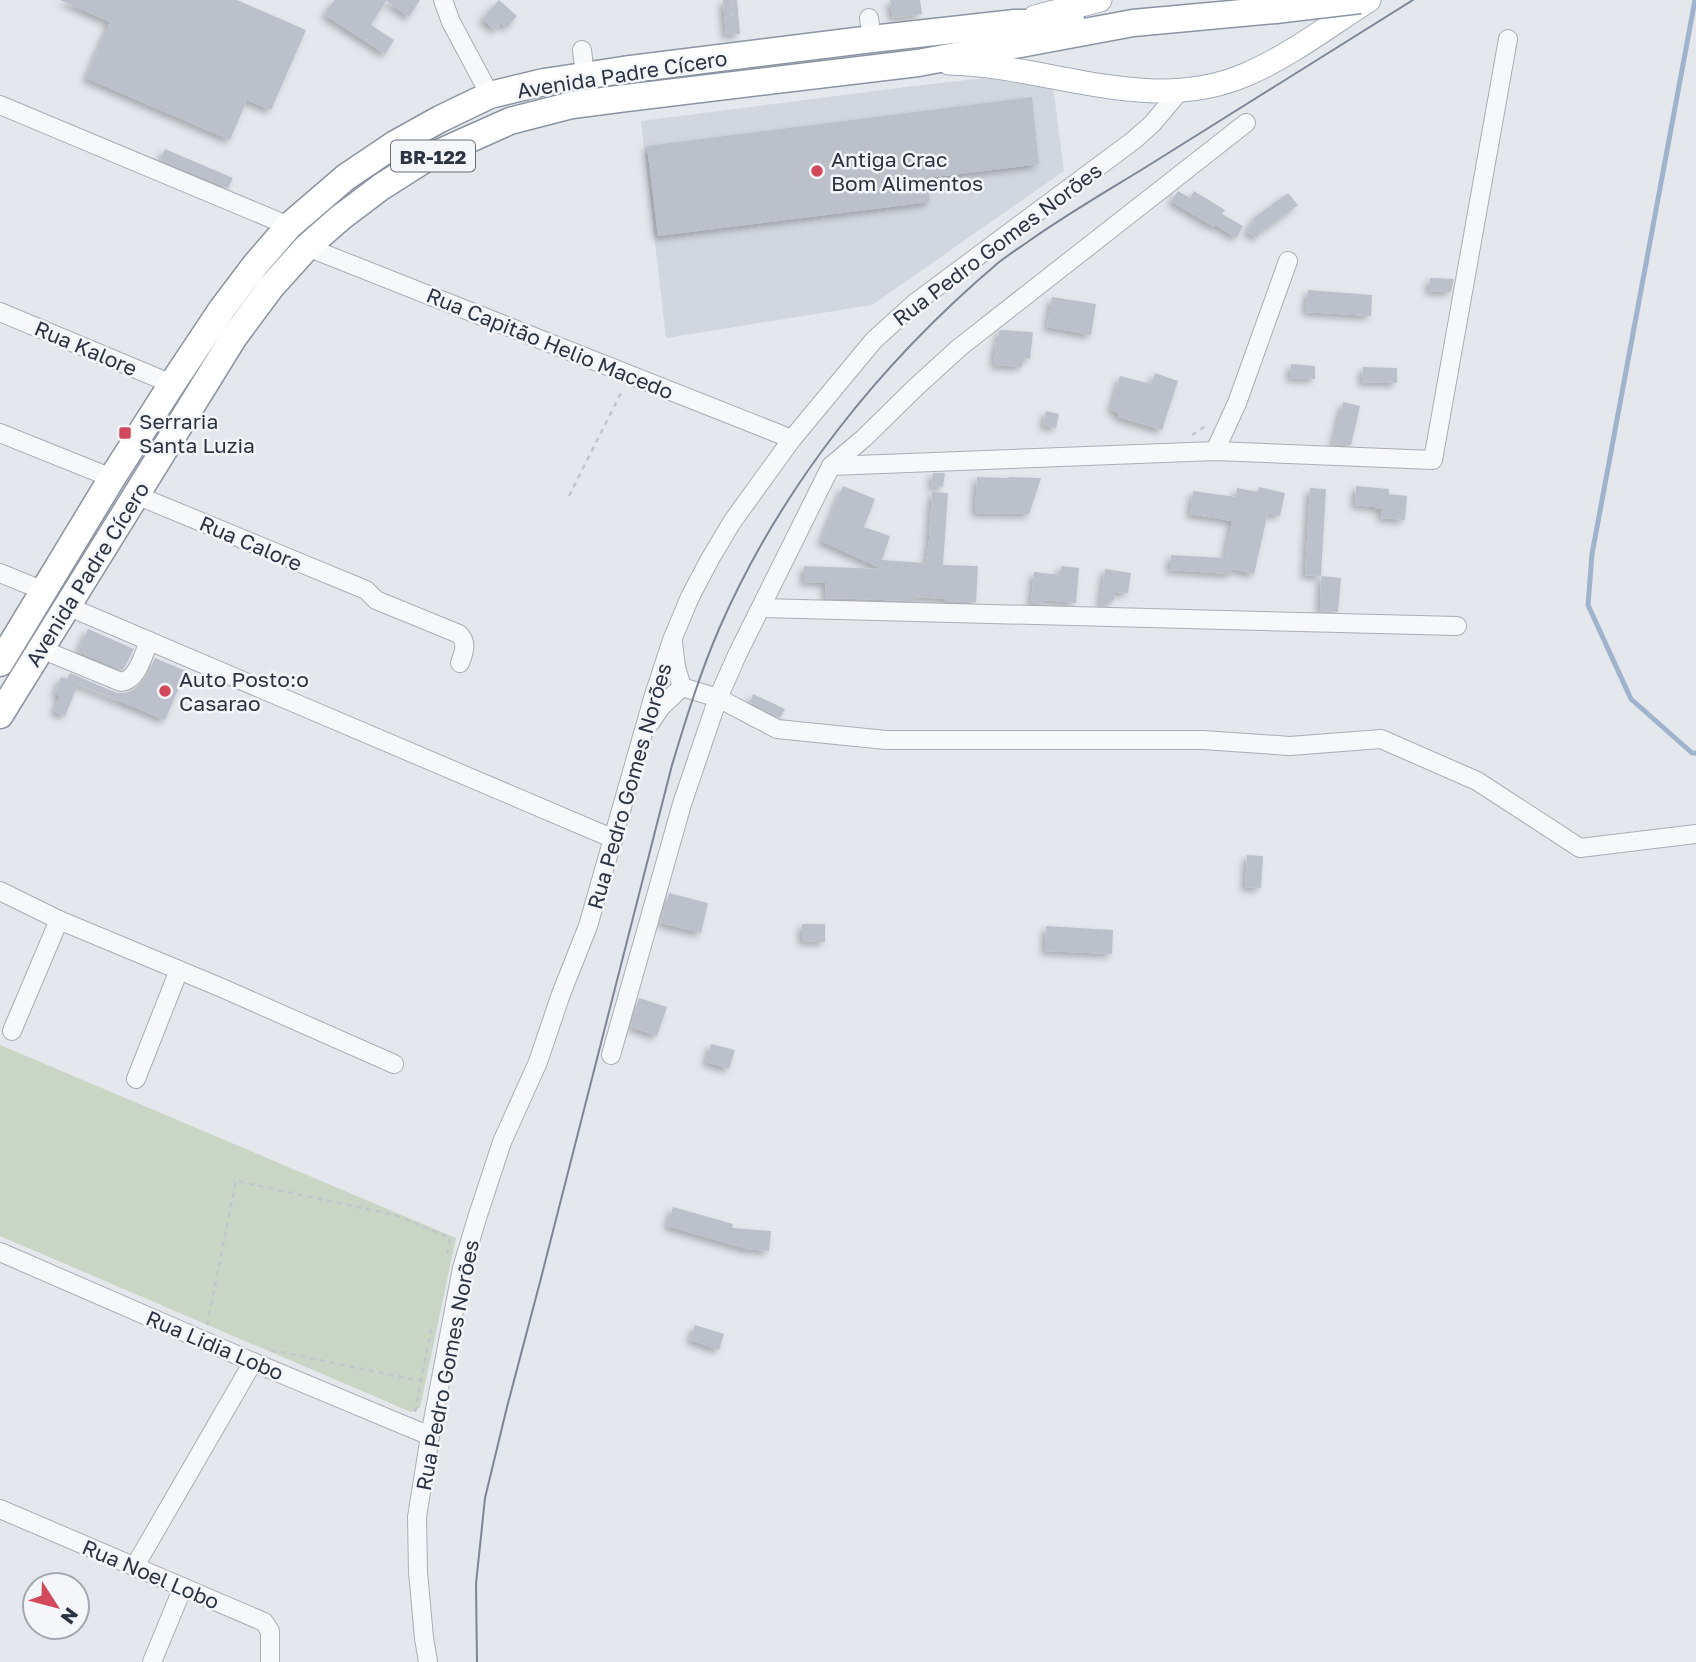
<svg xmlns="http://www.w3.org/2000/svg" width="1696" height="1662" font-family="'Golos Text',sans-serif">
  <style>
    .built { fill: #d2d6de }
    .green { fill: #c9d6c5 }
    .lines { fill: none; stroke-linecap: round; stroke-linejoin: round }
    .stream { stroke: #9fb4cc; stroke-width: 5 }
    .building { fill: #bbc0ca; filter: url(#shadow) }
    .minor-casing { stroke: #a9aeb7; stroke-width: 20 }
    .major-casing { stroke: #a3abb8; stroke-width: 25 }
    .highway-casing { stroke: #8b94a3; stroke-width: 29 }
    .path { stroke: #c2c5cb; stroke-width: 2.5; stroke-dasharray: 5 5; stroke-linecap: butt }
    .minor { stroke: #f7f8fa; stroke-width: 18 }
    .major { stroke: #fff; stroke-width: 23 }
    .highway { stroke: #fff; stroke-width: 26 }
    .tram { stroke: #7d8696; stroke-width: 2 }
    .highway-bridge-casing { stroke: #8b94a3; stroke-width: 29; stroke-linecap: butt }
    .highway-bridge { stroke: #fff; stroke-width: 26 }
    .poi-dot { fill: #d1495b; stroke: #f4f6f9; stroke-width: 2.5 }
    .labels { text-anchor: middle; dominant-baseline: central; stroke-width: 5; stroke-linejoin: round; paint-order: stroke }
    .shield { fill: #f4f6f9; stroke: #676e7b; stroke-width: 2 }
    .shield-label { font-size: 19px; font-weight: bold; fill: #2b3445 }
    .street-label { font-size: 21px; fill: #2b3445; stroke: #f4f6f9 }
    .poi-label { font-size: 21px; fill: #2b3445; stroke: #f4f6f9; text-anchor: start }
  </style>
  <defs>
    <filter id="shadow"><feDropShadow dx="-4" dy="4" stdDeviation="3.5" flood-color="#0004"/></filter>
  </defs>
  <rect width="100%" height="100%" fill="#e4e7ec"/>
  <path class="built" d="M995,77L1053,87L1064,171L872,305L666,338L641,121L914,86Z"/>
  <path class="green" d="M0,1045L456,1238L420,1408L411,1412L0,1236Z"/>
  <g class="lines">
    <path class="stream" d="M1695,0L1592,554L1588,605L1631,699L1692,753H1696"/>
  </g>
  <g class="building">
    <path d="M60,0H237L306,30L271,110L247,100L230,140L86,78L110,22Z"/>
    <path d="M334,0H420L409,17L386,1L371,25L394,40L385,54L325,15Z"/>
    <path d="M499,0L517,16L507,28L501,23L495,30L482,19Z"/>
    <path d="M723,0H737L740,34L726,35Z"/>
    <path d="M890,0H920L922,14L893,18Z"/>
    <path d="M1032,97L1039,164L927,178L930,202L658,236L647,146Z"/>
    <path d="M165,149L233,178L228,188L160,160Z"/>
    <path d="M1178,191L1190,198L1194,191L1225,210L1222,214L1243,226L1236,238L1216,225L1214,227L1171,201Z"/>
    <path d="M1288,193L1298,205L1263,231L1262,230L1257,238L1247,232L1255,217Z"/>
    <path d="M1430,278L1454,279L1451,292L1429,291Z"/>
    <path d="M1308,290L1372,295L1371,316L1306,312Z"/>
    <path d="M1052,297L1096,304L1091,335L1047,327Z"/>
    <path d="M1001,330L1033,332L1030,359L1023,358L1022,367L994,365L996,342L998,343L999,331Z"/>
    <path d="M1291,364L1315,366V379L1290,378Z"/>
    <path d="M1363,367L1397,368V383L1362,382Z"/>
    <path d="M1155,373L1178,381L1162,430L1118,417L1119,413L1111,410L1120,376L1151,384Z"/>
    <path d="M1343,402L1360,406L1351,445L1333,444Z"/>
    <path d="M1046,411L1059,414L1056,428L1043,425Z"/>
    <path d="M933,473H945L943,487L931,486Z"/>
    <path d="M977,477L1009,478V477L1041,478L1029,514L975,513Z"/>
    <path d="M843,486L875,499L864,527L890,536L882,560L926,563L929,541L932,492L948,493L943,565L978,566L976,602L945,601V599L915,597V601L825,598L826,583L804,582V566L882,569L821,541Z"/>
    <path d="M1356,486L1389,489V494L1407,496L1405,520L1381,518L1382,509H1375V507L1355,505Z"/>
    <path d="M1259,487L1285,493L1280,516L1268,513L1254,574L1232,569L1231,574L1170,570L1171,555L1225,558L1232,521L1190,514L1193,491L1236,497L1237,488L1258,492Z"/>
    <path d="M1310,488L1326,489L1321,576L1305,575Z"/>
    <path d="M1061,566L1079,568L1076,603L1044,600L1043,604H1031L1034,572L1060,575Z"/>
    <path d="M1105,569L1131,573L1128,593L1115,592L1114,600L1105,606L1100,605Z"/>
    <path d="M1321,576L1341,578L1338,612L1320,611Z"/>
    <path d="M88,629L134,649L124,668L122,670L78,652Z"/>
    <path d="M155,658L186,671L165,720L78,684L65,716L54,711L60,696L55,693L61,677L67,679L70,673L117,693H124L133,690L140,684L149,672Z"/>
    <path d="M753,694L785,709L780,718L750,702Z"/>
    <path d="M1247,855L1263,856L1261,888L1245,887Z"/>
    <path d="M669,893L708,903L701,933L660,923Z"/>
    <path d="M802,924H825V942L802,941Z"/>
    <path d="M1046,926L1113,930L1112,954L1045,951Z"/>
    <path d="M639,998L667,1007L657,1036L631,1027Z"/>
    <path d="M711,1044L735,1050L729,1069L706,1062Z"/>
    <path d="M673,1207L733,1224L732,1228L771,1231L769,1251L746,1249L667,1226Z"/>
    <path d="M695,1325L724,1334L719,1350L690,1340Z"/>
  </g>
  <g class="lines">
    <g class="minor-casing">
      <g id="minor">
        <path d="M443,0L451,22L490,95"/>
        <path d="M869,18L872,39"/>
        <path d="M582,50L585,75"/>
        <path d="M0,105L289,226"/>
        <path d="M307,247L792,439"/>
        <path d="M0,312L172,384"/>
        <path d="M0,433L112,478"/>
        <path d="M1215,451L1237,403L1288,261"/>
        <path d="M831,466L1215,451L1433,460L1508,39"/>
        <path d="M136,495L366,590L376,600L459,634C468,643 464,652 460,663"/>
        <path d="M0,573L44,591"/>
        <path d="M67,606L614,839"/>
        <path d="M761,608L1457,626"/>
        <path d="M673,643L676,667L682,687L718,698L777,729L886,740H1203L1290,746L1381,739L1477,781L1580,848L1696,834"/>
        <path d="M41,649L121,682C138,680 143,655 149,641"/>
        <path d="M650,723L661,707L682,687"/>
        <path d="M0,891L59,920L222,988L394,1064"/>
        <path d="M12,1031L59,920"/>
        <path d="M611,1055L682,804L718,698L738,653L831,466L864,438L916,387L960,347L1246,123"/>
        <path d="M136,1079L179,970"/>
        <path d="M0,1252L253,1362L430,1436"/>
        <path d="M0,1509L264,1622L270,1631V1662"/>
        <path d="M135,1566L253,1362"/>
        <path d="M152,1662L183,1587"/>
        <path d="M428,1662L424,1638L418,1572L417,1517L430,1436L462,1268L477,1218L502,1142L538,1062L561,994L588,926L654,695L672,640L690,597L710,559L732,522L792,439L874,340L915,303L1134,140L1152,124L1179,92"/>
      </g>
    </g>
    <g class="major-casing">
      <g id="major">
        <path d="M1035,17L1100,0"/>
        <path d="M949,63C1048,65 1149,116 1245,75C1288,57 1330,25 1369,0"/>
      </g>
    </g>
    <g class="highway-casing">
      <g id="highway">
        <path d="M0,663L112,478L172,384L222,309L256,264L289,226L346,177L395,144L440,119L490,95L544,82L623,70L872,39L1015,23H1072"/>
        <path d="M0,715L234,337L271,287L307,247L340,218L381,187L425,159L510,121L572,105L626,98L918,63L1133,23L1275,10"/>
      </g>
    </g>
    <g class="path">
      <path d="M731,2L734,35"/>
      <path d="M1192,435L1207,425"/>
      <path d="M569,496L622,391"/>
      <path d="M207,1325L236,1181L395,1215L450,1238L447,1254"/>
      <path d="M271,1350L421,1381"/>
      <path d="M415,1412L432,1325"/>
    </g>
    <use href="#minor" class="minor"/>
    <use href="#major" class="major"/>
    <use href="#highway" class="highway"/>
    <path class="tram" d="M477,1662L476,1584L485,1498L507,1407L540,1282L672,765C686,719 700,673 719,629C781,487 880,363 998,263C1008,255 1019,248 1029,241C1067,214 1107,191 1146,167C1235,111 1324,56 1413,0"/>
    <g class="highway-bridge-casing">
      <path id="highway-bridge" d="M1275,10L1360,0"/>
    </g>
    <use href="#highway-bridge" class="highway-bridge"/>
  </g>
  <g class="poi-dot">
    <circle cx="817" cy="171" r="7"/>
    <rect x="118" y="426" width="14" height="14" rx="3.5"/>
    <circle cx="165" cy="691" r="7"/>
  </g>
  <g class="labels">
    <rect class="shield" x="391" y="140.5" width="84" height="31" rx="5"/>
    <g class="shield-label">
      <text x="433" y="156">BR-122</text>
    </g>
    <g class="street-label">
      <text transform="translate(622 74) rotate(-9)">Avenida Padre Cícero</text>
      <text transform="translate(997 244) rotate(-37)">Rua Pedro Gomes Norões</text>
      <text transform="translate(550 343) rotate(22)">Rua Capitão Helio Macedo</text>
      <text transform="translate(86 348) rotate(23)">Rua Kalore</text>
      <text transform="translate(251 543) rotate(23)">Rua Calore</text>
      <text transform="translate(87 574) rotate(-58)">Avenida Padre Cícero</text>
      <text transform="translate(629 786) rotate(-74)">Rua Pedro Gomes Norões</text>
      <text transform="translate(215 1345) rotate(23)">Rua Lidia Lobo</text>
      <text transform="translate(447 1365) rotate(-79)">Rua Pedro Gomes Norões</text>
      <text transform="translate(151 1574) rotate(23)">Rua Noel Lobo</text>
    </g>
    <g class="poi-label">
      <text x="831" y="159">Antiga Crac<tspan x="831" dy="24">Bom Alimentos</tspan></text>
      <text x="139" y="421">Serraria<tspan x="139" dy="24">Santa Luzia</tspan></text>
      <text x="179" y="679">Auto Posto:o<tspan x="179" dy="24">Casarao</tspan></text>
    </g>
  </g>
  <g transform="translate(56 1606) rotate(126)"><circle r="33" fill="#f4f6f9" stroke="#a4a8b1" stroke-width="2"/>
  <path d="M0-5L12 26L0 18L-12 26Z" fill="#d1495b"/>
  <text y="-10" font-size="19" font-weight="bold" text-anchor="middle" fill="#2b3445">N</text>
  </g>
</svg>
